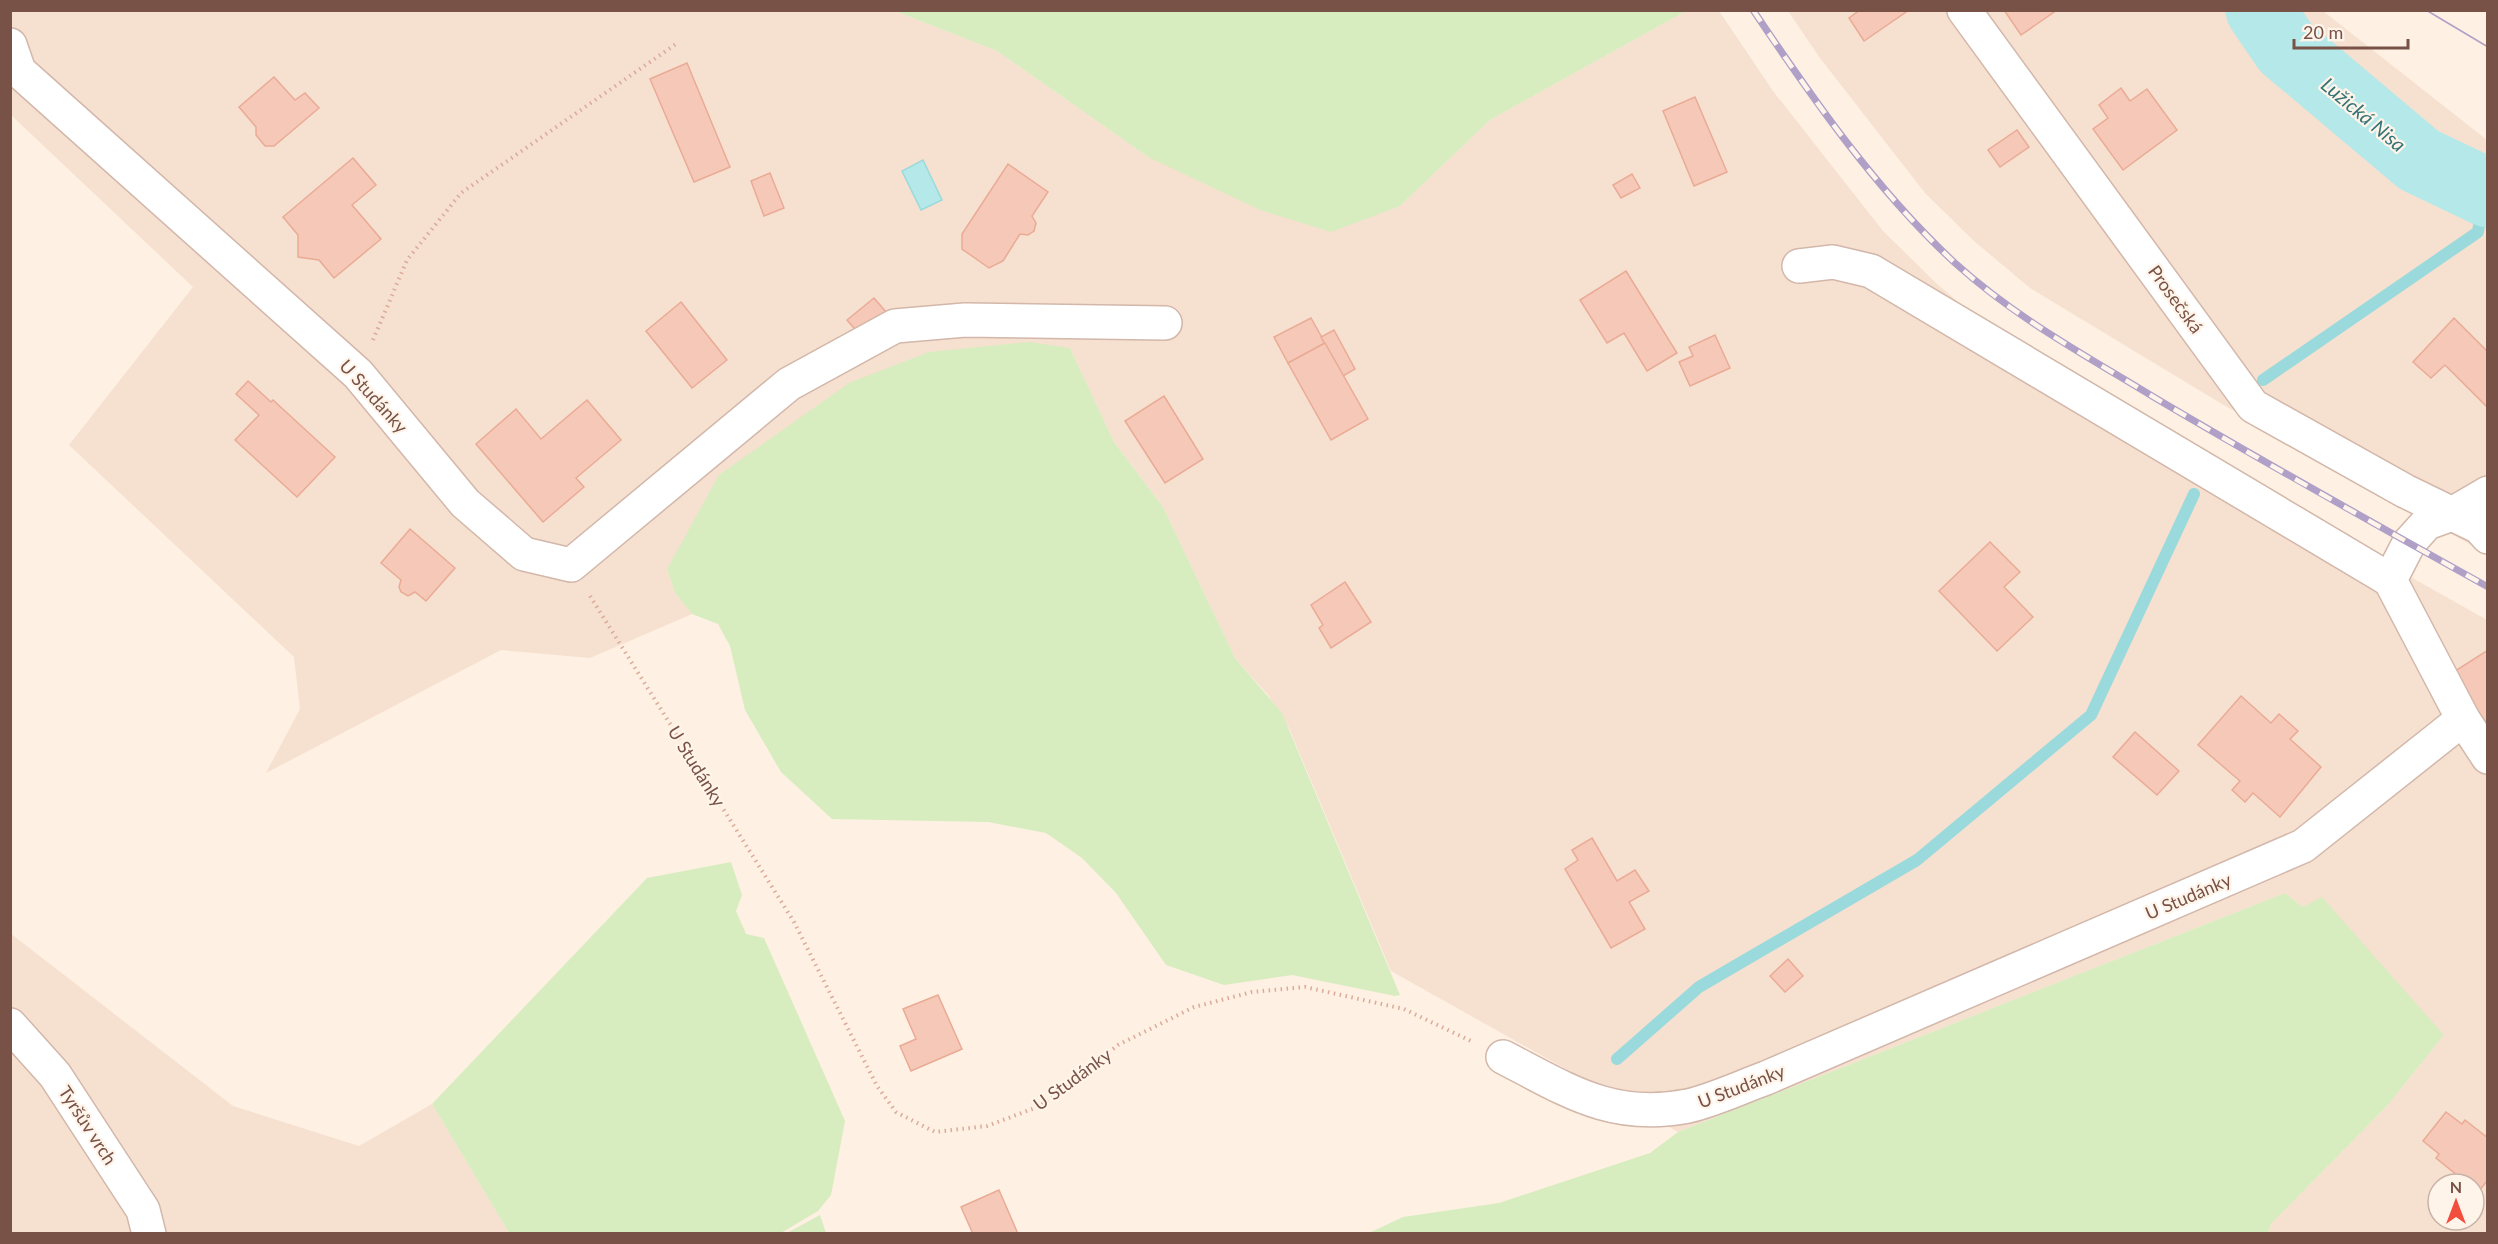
<svg xmlns="http://www.w3.org/2000/svg" width="2498" height="1244" font-family="Lato,sans-serif">
  <style>
    .residential { fill: #f6e0d0; fill-rule: evenodd }
    .green { fill: #d7edbf }
    .water { fill: #b5e8e9; stroke: #9adadc; stroke-width: 1.5 }
    .lines { fill: none; stroke-linecap: round; stroke-linejoin: round }
    .stream { stroke: #9adadc; stroke-width: 12 }
    .river { stroke: #b5e8e9; stroke-width: 69 }
    .building { fill: #f6c8b7; stroke: #eaab96; stroke-width: 1.5 }
    .street-casing { stroke: #d2b7aa; stroke-width: 36 }
    .path { stroke: #dbab9a; stroke-width: 4; stroke-dasharray: 1.5 4.5; stroke-linecap: butt }
    .street { stroke: #fff; stroke-width: 33 }
    .tram { stroke: #b0a0c8; stroke-width: 1.5 }
    .rail-casing { stroke: #b0a0c8; stroke-width: 7 }
    .rail { stroke: #fff4ea; stroke-width: 4.5; stroke-dasharray: 14; stroke-linecap: butt }
    .labels { text-anchor: middle; dominant-baseline: central; stroke-width: 4.5; stroke-linejoin: round; paint-order: stroke }
    .street-label { font-size: 18px; fill: #785246; stroke: #fff4ea }
    .water-label { font-size: 20px; font-style: italic; fill: #367577; stroke: #fff4ea }
  </style>
  <rect width="100%" height="100%" fill="#fef0e2"/>
  <g class="residential">
    <path d="M10,11H895L997,51L1148,157L1400,206L1490,120L1686,11H1719L1773,91L1883,231L1936,283L1996,335L2322,527L2487,620V1233H2268L2271,1224L2387,1106L2444,1035L2303,907L2285,893L1678,1132L1391,971L1289,728L1268,695L1235,658L1163,507L1114,442L1070,348L694,525L667,569L675,593L692,614L590,658L501,650L266,773L300,709L294,657L69,445L193,287L11,115ZM2438,1184H2474V1220H2438Z"/>
    <path d="M1788,11H2323L2487,140V554L2222,404L2030,288L1974,241L1925,193L1820,58Z"/>
    <path d="M10,933L233,1106L359,1146L432,1104L509,1233H11Z"/>
  </g>
  <g class="green">
    <path d="M895,11H1686L1490,120L1400,206L1331,232L1260,210L1148,157L997,51Z"/>
    <path d="M1029,342L1070,348L1114,442L1163,507L1235,658L1282,713L1400,995L1395,996L1292,975L1224,985L1166,965L1116,893L1082,858L1046,833L988,822L832,819L781,772L745,710L730,646L718,624L692,614L675,593L667,569L719,475L849,383L929,352Z"/>
    <path d="M731,862L742,895L736,911L746,934L764,938L845,1121L831,1195L818,1211L781,1233H509L432,1104L647,878Z"/>
    <path d="M2285,893L2303,907L2322,897L2444,1035L2387,1106L2271,1224L2268,1233H1369L1403,1217L1499,1203L1650,1153L1678,1132Z"/>
    <path d="M820,1215L826,1233H787Z"/>
  </g>
  <path class="water" d="M923,160L942,200L921,210L902,171Z"/>
  <g class="lines">
    <g class="stream">
      <path d="M2263,380L2478,232L2484,191"/>
      <path d="M1617,1059L1699,987L1917,860L2091,715L2194,494"/>
    </g>
    <path class="river" d="M2260,10L2286,48L2419,160L2488,193"/>
  </g>
  <g class="building">
    <path d="M1860,10H1909L1864,41L1849,18Z"/>
    <path d="M2004,10H2057L2021,35Z"/>
    <path d="M687,63L730,167L694,182L650,79Z"/>
    <path d="M274,77L295,100L305,93L319,108L274,146H265L256,135V127L239,107Z"/>
    <path d="M2121,88L2130,101L2147,89L2177,130L2123,170L2093,129L2108,118L2099,105Z"/>
    <path d="M1695,97L1727,172L1694,186L1663,111Z"/>
    <path d="M2017,130L2029,147L2000,167L1988,150Z"/>
    <path d="M353,158L376,185L352,205L381,239L334,278L319,260L298,257V235L283,217Z"/>
    <path d="M1008,164L1048,192L1032,216L1036,223L1034,231L1028,235L1020,234L1003,261L989,268L962,249V234Z"/>
    <path d="M770,173L784,208L764,216L751,181Z"/>
    <path d="M1632,174L1640,188L1621,198L1613,185Z"/>
    <path d="M1626,271L1677,353L1647,371L1624,333L1607,343L1580,300Z"/>
    <path d="M874,298L886,312L860,335L847,320Z"/>
    <path d="M681,302L727,360L692,388L646,331Z"/>
    <path d="M1311,318L1325,343L1288,363L1274,337Z"/>
    <path d="M2454,318L2488,352V408L2445,365L2431,378L2413,362Z"/>
    <path d="M1334,330L1355,369L1343,376L1321,337Z"/>
    <path d="M1715,335L1730,368L1690,386L1679,362L1693,356L1689,347Z"/>
    <path d="M1325,343L1368,419L1331,440L1288,363Z"/>
    <path d="M248,381L271,402L273,400L335,457L297,497L235,440L259,415L236,394Z"/>
    <path d="M1164,396L1203,459L1165,483L1125,421Z"/>
    <path d="M587,400L621,440L576,478L584,487L543,522L476,444L516,409L541,439Z"/>
    <path d="M410,529L455,568L426,601L415,592L408,596L401,592L399,587L401,580L381,563Z"/>
    <path d="M1990,542L2020,572L2004,587L2033,617L1997,651L1939,591Z"/>
    <path d="M1345,582L1371,622L1331,648L1319,628L1323,625L1311,605Z"/>
    <path d="M2488,650V726L2481,716L2478,717L2452,673Z"/>
    <path d="M2241,696L2271,723L2279,714L2298,731L2290,739L2321,767L2280,817L2253,793L2245,802L2232,790L2240,781L2198,745Z"/>
    <path d="M2135,732L2179,771L2157,795L2113,757Z"/>
    <path d="M1592,838L1617,881L1635,870L1649,891L1629,902L1645,929L1611,948L1565,869L1578,860L1572,850Z"/>
    <path d="M1788,959L1803,976L1785,992L1770,976Z"/>
    <path d="M938,995L962,1049L911,1071L900,1046L916,1039L903,1009Z"/>
    <path d="M2446,1112L2462,1124L2465,1120L2488,1138V1180L2478,1192L2474,1189V1184H2468L2436,1158L2439,1154L2423,1141Z"/>
    <path d="M999,1190L1018,1234H973L961,1207Z"/>
  </g>
  <g class="lines">
    <g class="street-casing">
      <g id="street">
        <path d="M1964,10L2253,406L2405,491L2479,527L2488,537"/>
        <path d="M10,45L19,71L358,374L465,503L524,554L571,565L789,384L895,326L965,320L1165,323"/>
        <path d="M1799,266L1833,262L1871,271L2390,580"/>
        <path d="M2488,493L2452,514L2427,523L2409,543L2390,580L2463,719L2488,757"/>
        <path d="M10,1025L55,1075L143,1210L149,1234"/>
        <path d="M1503,1057C1567,1090 1612,1121 1688,1106C1714,1100 1741,1087 1766,1078L2303,846L2463,719"/>
      </g>
    </g>
    <g class="path">
      <path d="M373,340L407,260L461,193L676,44"/>
      <path d="M590,596L794,922L877,1086L896,1112L935,1132L987,1126L1040,1106L1118,1045L1194,1007L1252,992L1305,987L1404,1009L1473,1042"/>
    </g>
    <use href="#street" class="street"/>
    <path class="tram" d="M2426,10L2488,47"/>
    <g class="rail-casing">
      <path id="rail" d="M1753,10C1813,99 1876,190 1955,263C2016,318 2083,354 2152,396C2263,462 2375,524 2488,587"/>
    </g>
    <use href="#rail" class="rail"/>
  </g>
  <g class="labels">
    <g class="street-label">
      <text transform="translate(2176 299) rotate(54)">Prosečská</text>
      <text transform="translate(374 396) rotate(48)">U Studánky</text>
      <text transform="translate(697 766) rotate(58)">U Studánky</text>
      <text transform="translate(2188 896) rotate(-23)">U Studánky</text>
      <text transform="translate(1072 1079) rotate(-36)">U Studánky</text>
      <text transform="translate(1741 1086) rotate(-21)">U Studánky</text>
      <text transform="translate(88 1125) rotate(57)">Tyršův vrch</text>
    </g>
    <g class="water-label">
      <text transform="translate(2364 114) rotate(40)">Lužická Nisa</text>
    </g>
  </g>
  <rect width="2498" height="1244" fill="none" stroke="#785246" stroke-width="24"/>
  <g transform="translate(2456 1202)"><circle r="28" fill="#fff4ea" stroke="#c9b3a8" stroke-width="1.5"/>
  <path d="M0-4.5L10 22L0 15L-10 22Z" fill="#f24e3d"/>
  <text y="-9" font-size="16" font-weight="bold" text-anchor="middle" fill="#785246">N</text>
  </g>
  <path d="M2294 39v9h114v-9" fill="none" stroke="#785246" stroke-width="3"/>
  <text x="2303" y="39" font-size="18" fill="#785246" stroke="#fff4ea" stroke-width="4.5" paint-order="stroke">20 m</text>
</svg>
